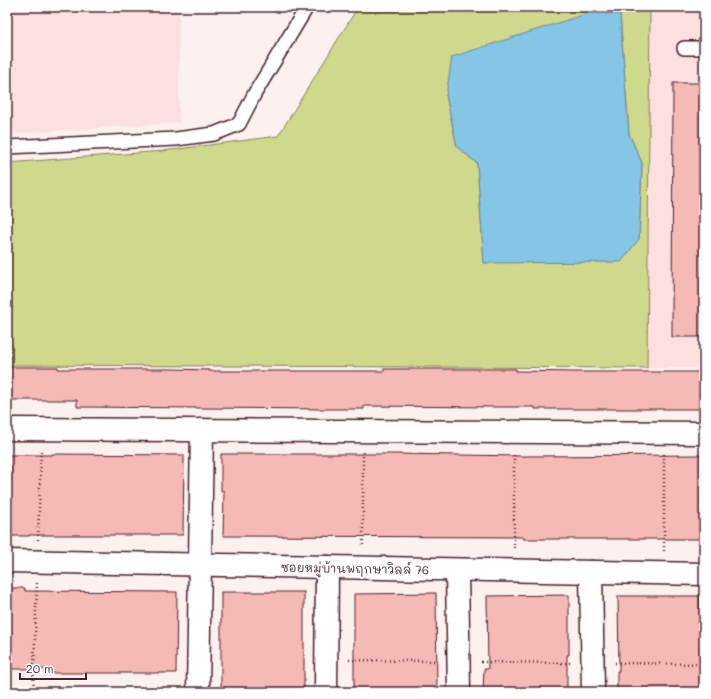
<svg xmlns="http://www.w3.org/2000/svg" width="711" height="699" font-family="Mali,'Playpen Sans Thai',sans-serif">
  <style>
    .built { fill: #fbe0df }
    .green { fill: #ced98c; stroke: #8c7c5c; fill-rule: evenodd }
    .water { fill: #85c6e6; stroke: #6d839b }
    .building { fill: #f6bab6; stroke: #4a1f2b }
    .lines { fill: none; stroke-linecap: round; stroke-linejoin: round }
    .service-casing { stroke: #4a1f2b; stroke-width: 16 }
    .minor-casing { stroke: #4a1f2b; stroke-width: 25 }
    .path { stroke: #4a1f2b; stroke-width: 2.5; stroke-dasharray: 1 3; stroke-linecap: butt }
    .service { stroke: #fff; stroke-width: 13 }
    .minor { stroke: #fff; stroke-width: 22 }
    .labels { text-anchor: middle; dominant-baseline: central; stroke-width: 4; stroke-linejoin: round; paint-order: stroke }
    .street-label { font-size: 12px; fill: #4a1f2b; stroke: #fff }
  </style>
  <rect width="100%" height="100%" fill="#fdf1f0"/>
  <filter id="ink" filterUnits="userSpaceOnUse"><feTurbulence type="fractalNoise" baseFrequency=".025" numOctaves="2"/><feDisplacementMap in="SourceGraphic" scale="8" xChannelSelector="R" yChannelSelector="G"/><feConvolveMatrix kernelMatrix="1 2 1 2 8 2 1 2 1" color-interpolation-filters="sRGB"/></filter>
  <g filter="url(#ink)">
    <g class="built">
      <path d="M7,7H179V123L7,134Z"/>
      <path d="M650,7H704V368H647Z"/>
    </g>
    <path class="green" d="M358,7H650L647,368L7,365V163L163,151L278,136ZM620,14L629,134L642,163L639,239L484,263L477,163L457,147L446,95Z"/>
    <path class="water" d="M589,13L620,14L629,134L642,163L639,239L621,262L484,263L477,163L457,147L446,95L452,57Z"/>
    <g class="building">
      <path d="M673,83H704V337H672Z"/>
      <path d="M7,367H58V369H172L209,370V371H384V369H516V371L573,372H704V409H535V407H496L364,406V409H327L77,407V400H7Z"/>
      <path d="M52,454L184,455L183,535H29V536H7V455H52Z"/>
      <path d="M221,454H394L523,456L704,455V539H523V537L223,536L224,491H221Z"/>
      <path d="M7,588H25V591L177,592L176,673H45V669H7Z"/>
      <rect x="221" y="592" width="83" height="96"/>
      <path d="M436,593L437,692H354V594Z"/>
      <path d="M569,595V655H567V692H483L484,669H488L487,596Z"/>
      <path d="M618,596H700V692H617V671H619Z"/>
    </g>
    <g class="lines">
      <g class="service-casing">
        <g id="service">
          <path d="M684,48H704"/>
          <path d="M7,147L176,139L214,134L239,124L255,93L307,7"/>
        </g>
      </g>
      <g class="minor-casing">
        <g id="minor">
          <path d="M7,429L704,433"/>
          <path d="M7,561L704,574"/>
          <path d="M457,570L459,692"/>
          <path d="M591,572L593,692"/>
          <path d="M198,692L202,430"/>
          <path d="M326,692L327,567"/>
        </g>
      </g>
      <g class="path">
        <path d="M363,452V545"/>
        <path d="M38,540L41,451"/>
        <path d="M514,548V453"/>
        <path d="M664,551V454"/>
        <path d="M349,660L438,661"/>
        <path d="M481,662L572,663"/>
        <path d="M615,663L704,664"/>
        <path d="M33,692L37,583"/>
      </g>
      <use href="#service" class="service"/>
      <use href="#minor" class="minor"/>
    </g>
  </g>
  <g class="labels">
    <g class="street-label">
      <text transform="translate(355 568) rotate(1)">ซอยหมู่บ้านพฤกษาวิลล์ 76</text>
    </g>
  </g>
  <rect width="711" height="699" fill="none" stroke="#fff" stroke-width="24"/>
  <rect x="12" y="12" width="687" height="675" fill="none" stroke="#4a1f2b" stroke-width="1.5" filter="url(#ink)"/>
  <path d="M20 673v6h66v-6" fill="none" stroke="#4a1f2b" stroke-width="2"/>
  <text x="26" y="673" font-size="12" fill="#4a1f2b" stroke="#ffffff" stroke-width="3" paint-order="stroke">20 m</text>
</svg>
